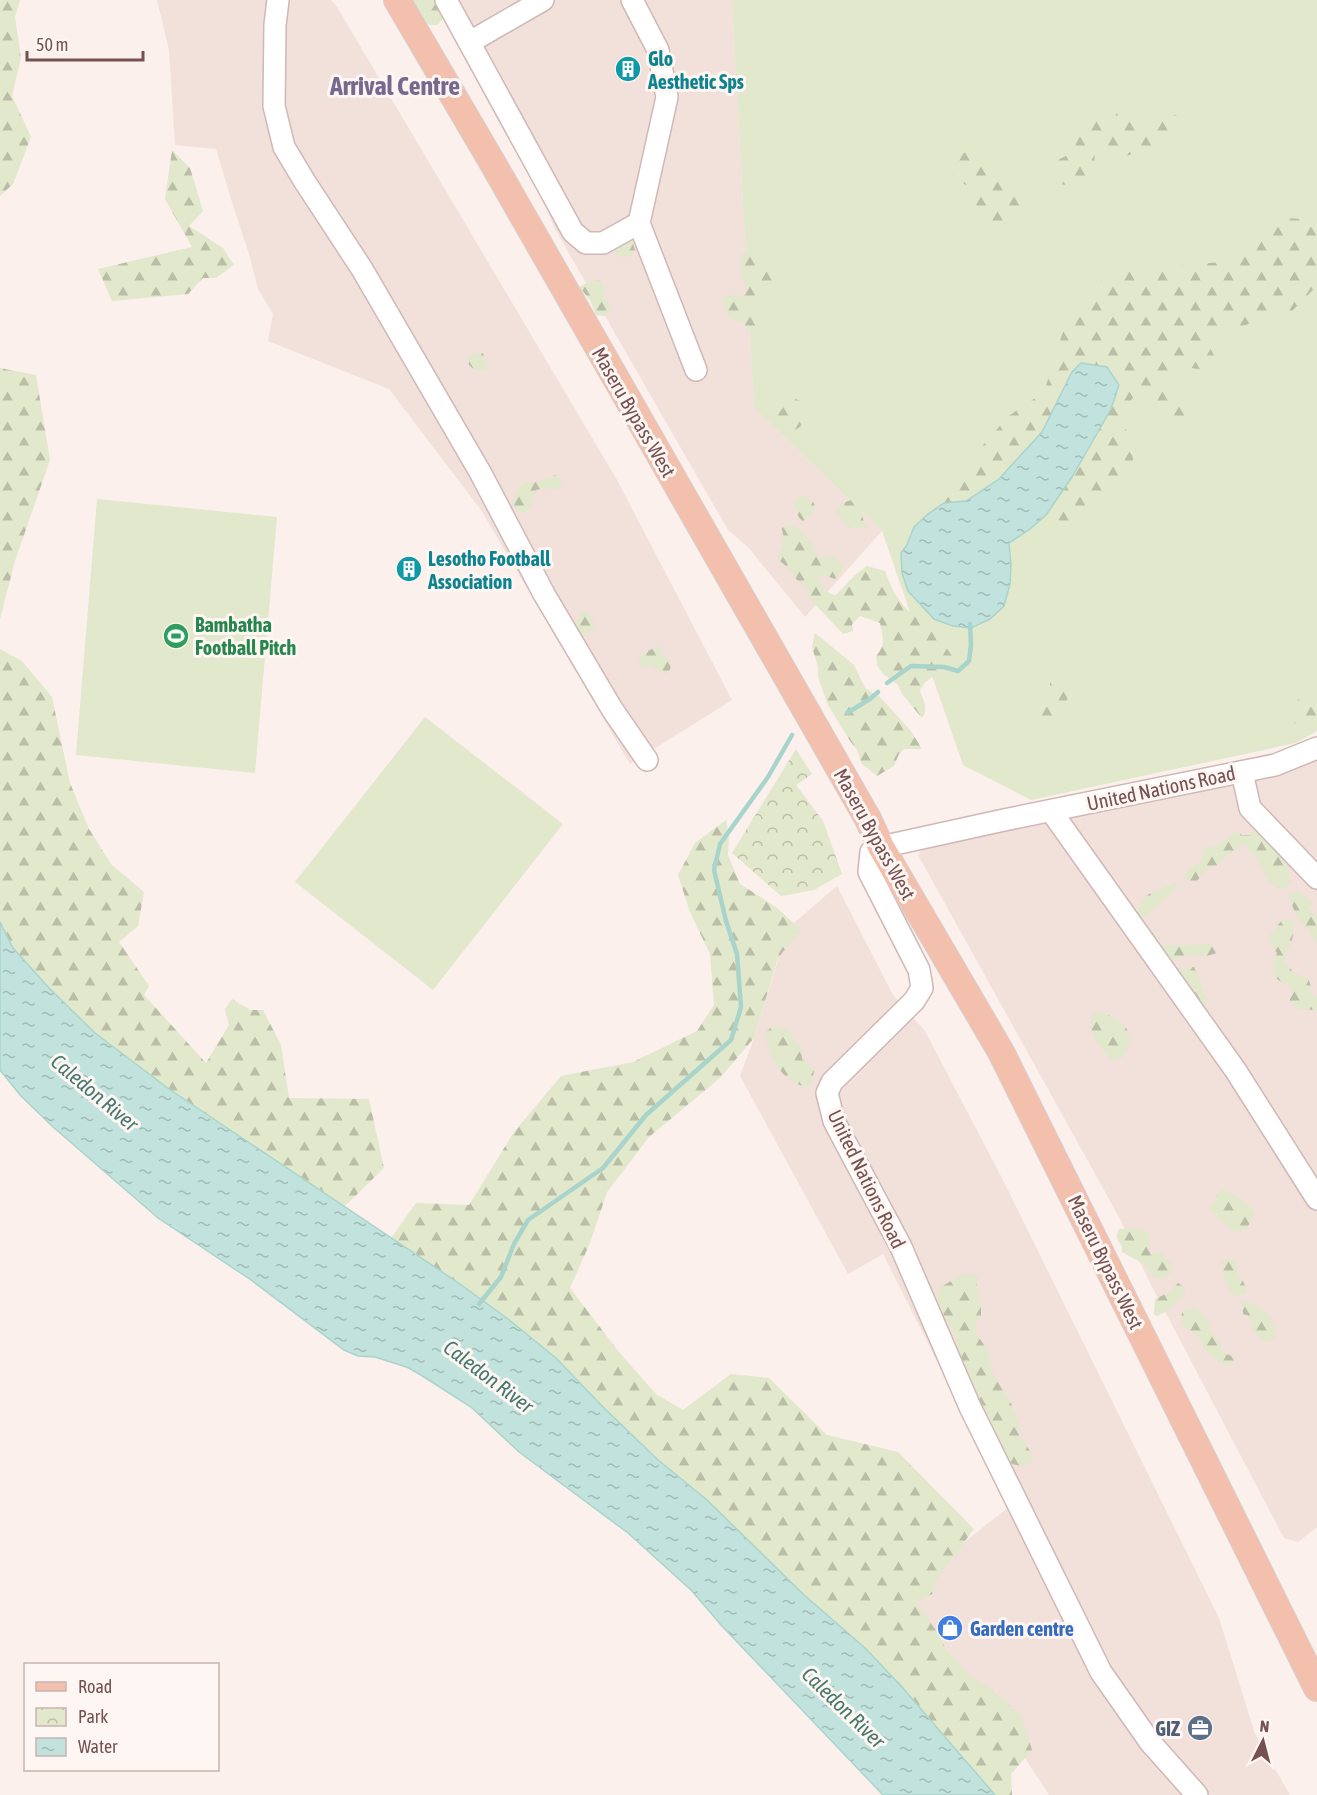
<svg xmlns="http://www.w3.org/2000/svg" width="1317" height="1795" font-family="'Asap Condensed',sans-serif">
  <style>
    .residential { fill: #f2e0db }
    .grass { fill: #e1e8cb }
    .forest { fill: url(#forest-firs) }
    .park { fill: url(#park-crowns) }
    .water { fill: url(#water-ripples); stroke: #a9d4cc; stroke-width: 1.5 }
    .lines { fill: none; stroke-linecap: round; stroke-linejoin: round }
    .stream { stroke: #a9d4cc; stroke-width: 4.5 }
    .minor-casing { stroke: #cfb8b5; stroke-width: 24 }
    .major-casing { stroke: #d8cece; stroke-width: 28 }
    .minor { stroke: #fff; stroke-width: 21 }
    .major { stroke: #f2c0ac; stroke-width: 26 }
    .labels { text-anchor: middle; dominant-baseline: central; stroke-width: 6; stroke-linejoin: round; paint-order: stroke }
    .culture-label { font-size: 20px; font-weight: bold; fill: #0d838f; stroke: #fef6f3; text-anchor: start }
    .street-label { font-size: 20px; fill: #755151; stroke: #fef6f3 }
    .leisure-label { font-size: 20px; font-weight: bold; fill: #27864d; stroke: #fef6f3; text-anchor: start }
    .shop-label { font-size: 20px; font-weight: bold; fill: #366cbe; stroke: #fef6f3; text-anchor: start }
    .service-label { font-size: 20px; font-weight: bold; fill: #4e5e75; stroke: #fef6f3; text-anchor: end }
    .water-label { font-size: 21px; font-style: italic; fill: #46786f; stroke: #fef6f3 }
    .district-label { font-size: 26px; font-weight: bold; fill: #76698f; stroke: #fef6f3 }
  </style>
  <defs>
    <pattern id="forest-firs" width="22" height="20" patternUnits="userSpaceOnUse" patternTransform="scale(1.5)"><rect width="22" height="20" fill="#e1e8cb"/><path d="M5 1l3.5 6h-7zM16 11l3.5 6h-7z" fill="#bbbea7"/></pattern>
    <pattern id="park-crowns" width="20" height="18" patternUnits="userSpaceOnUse" patternTransform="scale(1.5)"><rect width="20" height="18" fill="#e1e8cb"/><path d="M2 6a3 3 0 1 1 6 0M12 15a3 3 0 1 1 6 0" fill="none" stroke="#bbbea7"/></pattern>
    <pattern id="water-ripples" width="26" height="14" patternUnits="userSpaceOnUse" patternTransform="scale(1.5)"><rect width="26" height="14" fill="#c2e3dd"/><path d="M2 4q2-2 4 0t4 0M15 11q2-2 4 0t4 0" fill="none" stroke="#a2bab6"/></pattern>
  </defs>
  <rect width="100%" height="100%" fill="#fbf0ec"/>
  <g class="residential">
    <path d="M157,0H331L337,7L617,480L732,700L630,764L481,510L389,389L268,341L273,314L258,289L249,254L231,199L216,149L175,145L169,50Z"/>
    <path d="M439,0H732L754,408L882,531L805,617L748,547L728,530L555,229L545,205L551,200Z"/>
    <path d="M1317,757V1527L1298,1542L1284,1538L1149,1281L1119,1217L918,855L923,848Z"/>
    <path d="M837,886L893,995L925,1031L1004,1182L1219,1618L1255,1734L1290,1795H1049L1025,1758L890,1601L1010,1506L883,1254L848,1274L740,1076L754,1038L788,928Z"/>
  </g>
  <g class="grass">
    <path d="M732,0H1317V731L1296,743L1031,800L963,765L882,531L754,408Z"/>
    <path d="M97,499L277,517L255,773L76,755Z"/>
    <path d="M425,717L563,824L433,990L295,882Z"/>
  </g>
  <g class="forest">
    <path d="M0,0H20L15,17L21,58L12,96L31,137L13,184L0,196Z"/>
    <path d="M409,0H442L443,18L438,25H430L410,15Z"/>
    <path d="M1122,105L1143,123L1165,117L1168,112L1186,119L1176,134L1163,139L1159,153L1149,161L1135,153L1118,159L1110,150L1105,137L1094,142L1095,174L1078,191L1069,190L1066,185L1053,183L1052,175L1058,160L1075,151L1076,141L1074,132L1082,123L1101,115L1109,127L1112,129L1115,116Z"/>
    <path d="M172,150L190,168L203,211L189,226L223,248L234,265L216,278H203L188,294L112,301L98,269L192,247L165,199Z"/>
    <path d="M962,152L978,157L1003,184L1019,188L1027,205C1017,222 1011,228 990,227L981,207L972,204L971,187L955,180L948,163Z"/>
    <path d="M1272,216L1317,221V286L1289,314L1264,318L1230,331L1202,333L1223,372L1166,365L1176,394L1193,414L1167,422L1137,391L1120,419L1131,439L1134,471L1072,526L1046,515L1072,477L1111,409L1119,385L1106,367L1081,363L1072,372L1042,432L999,479L966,501L944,503L964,470L987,440L1010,415L1044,392L1065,325L1107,273L1231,261Z"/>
    <path d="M631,238L635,250L630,257H622L617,256L614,245Z"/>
    <path d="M752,248C772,249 782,270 770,286C767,290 760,294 755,298L757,321L754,328L747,330L744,323L729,318L722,300L726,295L744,296L747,290L741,270L740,256Z"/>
    <path d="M593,280L601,281L604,287L603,296C609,301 611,305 610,313L605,316L596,315L590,300L579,287Z"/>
    <path d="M483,353L488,369C480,372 475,371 469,365L468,355Z"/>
    <path d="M0,368L36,375L50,460L15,561L0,619Z"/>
    <path d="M789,396L807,404L808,417L800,427L791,432L782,428L777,414L783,408Z"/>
    <path d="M555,475L561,478L562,484L556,490L544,488L536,490L530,508L526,512L518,511L512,503L518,488L524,483L537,482Z"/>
    <path d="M804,495L814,503L815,510L803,522L798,516L795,503L798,498Z"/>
    <path d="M852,500L862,512L863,519L868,529L847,527L837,512L841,503Z"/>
    <path d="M789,526H795C800,532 806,536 810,541C815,547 813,553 820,558L834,556L842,565V571L835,579L820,574L818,581C822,586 828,595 836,595L855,575L867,566L885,571C889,582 893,592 900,601C908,613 918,617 928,626C933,631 935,636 940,641C947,649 953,654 955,665L944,675L934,676L925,682L920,690C923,701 929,708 922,718L902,694L898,685L883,674L877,665L876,656C886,646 883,636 880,623L860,616L852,624L853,631L843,634L810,599L807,589L796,579L791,571L779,560L778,553C784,546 785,535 781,528Z"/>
    <path d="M580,611C590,611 594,619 594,629L584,635L579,634L575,623L580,617Z"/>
    <path d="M815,633L854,665L865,688L880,697L911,731L922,749H904L899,754L894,766L877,776L862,764L857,750L850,741L828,705L818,677V667L812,647Z"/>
    <path d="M661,646L663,650L660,655L667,658L671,665L669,673L665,674L650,665L642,668L638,660L644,652Z"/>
    <path d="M0,649L22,661L52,697L70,783L89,829L111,864L144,892L138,926L119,942L149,986L144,995L206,1063L229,1025L225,1009L232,999L250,1010H263L281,1045L289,1098L369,1099L384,1168L345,1206L169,1089L95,1033L49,988L13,948L0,922Z"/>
    <path d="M1061,676L1069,684L1067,700L1058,713L1055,726L1044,731L1039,723L1041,713L1050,703V680Z"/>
    <path d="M1317,685V728L1302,730L1293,721L1294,703Z"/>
    <path d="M726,820L729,836L728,855L740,884L776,907L801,930L778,958L754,1038L720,1078L649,1137L607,1192L590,1243L570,1288L619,1352L656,1394L683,1410L731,1374L769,1378L827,1435L898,1452L974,1529L936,1580L934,1593L916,1602L937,1632L947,1651L973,1678L991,1689L1022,1716L1032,1750L1011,1774L1012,1795H995L902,1687L865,1648L803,1594L707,1500L657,1459L603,1407L556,1358L508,1319L460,1284L391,1238L416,1203L469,1205L514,1132L561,1076L633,1062L697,1031L714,1005L710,954L690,912L678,875L695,843Z"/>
    <path d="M1254,830H1259C1266,844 1276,852 1288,861C1291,869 1288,876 1290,884L1286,888C1272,888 1270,883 1264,872C1260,865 1257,863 1255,855L1250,852L1247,846L1242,844C1232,855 1227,851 1219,865L1209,867L1196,882L1188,880L1184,877L1188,870L1202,860V854L1205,848L1216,846L1221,842L1226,841L1232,834L1239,832L1242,835H1250Z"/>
    <path d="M1176,882L1177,888L1149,914L1140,918L1137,915V908L1142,904L1143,899L1149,894Z"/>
    <path d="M1299,892L1313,902L1309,908L1317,918V945L1308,929L1303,926L1297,917L1287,893Z"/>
    <path d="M1283,919L1293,921C1293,926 1294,932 1293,936C1291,945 1285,953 1285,961L1293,972L1309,980L1313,996H1317V1010L1298,1009L1289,1000L1292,993L1291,985L1285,984L1275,978L1273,968L1277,953L1273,948L1269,936Z"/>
    <path d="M1143,923L1155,933L1158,945H1193L1210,943L1217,953L1207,956L1186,955L1172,961L1157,954Z"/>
    <path d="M1194,967C1200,978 1202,989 1208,1000L1203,1005L1197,1006L1171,969Z"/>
    <path d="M1099,1012C1113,1015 1135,1027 1129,1045C1128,1049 1125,1054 1122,1058L1112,1061C1101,1047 1084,1031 1094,1013Z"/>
    <path d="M776,1026L788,1030L796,1043L801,1047L802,1059L809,1064L814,1071L812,1082L808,1087C781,1083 769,1056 765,1033L771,1027Z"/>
    <path d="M1220,1189C1235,1194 1245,1201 1255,1213L1247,1228L1235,1232L1225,1225L1209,1209Z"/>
    <path d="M1139,1228C1155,1234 1148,1240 1150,1253H1161L1172,1264L1171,1273L1166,1276V1279L1154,1277L1146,1265L1122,1252V1246C1117,1240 1115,1236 1119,1229Z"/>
    <path d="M1228,1259L1236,1261L1238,1275L1244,1283L1247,1293L1234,1296C1223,1288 1225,1273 1221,1261Z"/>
    <path d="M965,1273L978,1276L976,1290L981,1304V1316L975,1324L976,1333L988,1351L993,1374L1011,1403L1020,1427L1019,1436L1031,1452L1032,1462L1023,1467L1009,1463L1002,1452L1001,1440L977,1402L978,1394L971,1379L964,1370L952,1328L936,1311L939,1288Z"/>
    <path d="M1178,1283L1186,1288C1182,1302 1170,1310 1157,1316L1154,1315L1155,1299L1170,1292Z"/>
    <path d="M1242,1301C1254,1302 1269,1312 1274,1323C1276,1328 1275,1333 1275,1338L1267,1342C1254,1337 1252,1328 1249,1316L1243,1314Z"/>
    <path d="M1196,1307L1209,1320C1210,1335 1220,1339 1223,1353L1235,1357L1234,1364L1224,1365L1208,1354L1199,1337L1183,1325L1181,1316L1183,1311Z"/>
  </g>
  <path class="park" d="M796,749L812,774L796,785L823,821L842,874L814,890L781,896L732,853Z"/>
  <g class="water">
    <path d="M1081,363L1107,367L1119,385L1111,409L1072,477L1046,515L1030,529L1009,543L1011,565L1010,584L1004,606L990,619L971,628L953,626L934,619L908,591L902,573L901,553L907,545L914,527L928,514L944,503L966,501L999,479L1042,432L1072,372Z"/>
    <path d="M0,922L13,948L49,988L95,1033L169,1089L460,1284L508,1319L556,1358L603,1407L657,1459L707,1500L803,1594L865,1648L902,1687L995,1795H883L721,1625L692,1591L628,1533L519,1452L471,1407L424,1377L409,1368L394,1363L375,1357L358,1356L344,1350L251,1280L158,1218L52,1126L21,1096L0,1070Z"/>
  </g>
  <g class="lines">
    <g class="stream">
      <path d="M887,683L911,666L944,667L958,671L969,661L971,645L970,624"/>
      <path d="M847,713L870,699L878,692"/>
      <path d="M479,1304L501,1277L514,1244L528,1220L603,1168L646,1115L731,1040L741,1007L737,954L726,921L714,870L720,844L768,777L792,735"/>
    </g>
    <g class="minor-casing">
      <g id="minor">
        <path d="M278,0L275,25L274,106L284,147L305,182L362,269L480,472L544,594L612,709L647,760"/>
        <path d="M446,0L573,232L586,243H603L639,223"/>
        <path d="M632,0L658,50L667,97L639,223L696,370"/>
        <path d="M470,42L543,0"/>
        <path d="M1242,772L1250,808L1317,878"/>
        <path d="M1051,811L1236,1071L1317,1199"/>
        <path d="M1197,1795L1150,1742L1101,1672L970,1407L901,1247L834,1121L827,1093L832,1082L914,1001L922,988L919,970L869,872L871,852L881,847L1004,820L1275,765L1317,748"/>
      </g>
    </g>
    <g class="major-casing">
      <path id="major" d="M397,0L492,162L868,819L881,847L1001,1052L1317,1688"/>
    </g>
    <use href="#minor" class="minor"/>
    <use href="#major" class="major"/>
  </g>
  <defs>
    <g id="building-disc" transform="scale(1.35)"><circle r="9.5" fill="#0f9aa8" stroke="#fef6f3"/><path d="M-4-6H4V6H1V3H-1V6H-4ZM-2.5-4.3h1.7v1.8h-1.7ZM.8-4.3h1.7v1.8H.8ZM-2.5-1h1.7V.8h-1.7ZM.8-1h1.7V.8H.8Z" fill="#fff"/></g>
    <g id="stadium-disc" transform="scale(1.35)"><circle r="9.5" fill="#2e9e5b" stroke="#fef6f3"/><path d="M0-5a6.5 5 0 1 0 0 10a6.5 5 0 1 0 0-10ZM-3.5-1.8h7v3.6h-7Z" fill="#fff"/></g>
    <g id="shop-disc" transform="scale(1.35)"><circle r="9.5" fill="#3f7fe0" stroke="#fef6f3"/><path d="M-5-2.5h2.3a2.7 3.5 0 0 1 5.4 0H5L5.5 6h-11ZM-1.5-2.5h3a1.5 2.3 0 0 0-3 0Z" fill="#fff"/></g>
    <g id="office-disc" transform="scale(1.35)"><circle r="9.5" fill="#5c6f8a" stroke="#fef6f3"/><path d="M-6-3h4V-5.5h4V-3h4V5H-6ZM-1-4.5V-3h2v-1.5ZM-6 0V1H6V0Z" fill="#fff"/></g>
  </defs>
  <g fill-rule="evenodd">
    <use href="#building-disc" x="628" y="69"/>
    <use href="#building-disc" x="409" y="569"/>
    <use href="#stadium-disc" x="176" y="636"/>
    <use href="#shop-disc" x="950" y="1628"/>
    <use href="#office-disc" x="1200" y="1728"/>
  </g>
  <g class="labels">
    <g class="culture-label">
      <text x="648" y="58">Glo<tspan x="648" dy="23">Aesthetic Sps</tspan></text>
      <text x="428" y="558">Lesotho Football<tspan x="428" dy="23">Association</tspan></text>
    </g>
    <g class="street-label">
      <text transform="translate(634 412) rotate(60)">Maseru Bypass West</text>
      <text transform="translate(1161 788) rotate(-12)">United Nations Road</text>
      <text transform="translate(875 834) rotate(61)">Maseru Bypass West</text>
      <text transform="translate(867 1179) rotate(64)">United Nations Road</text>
      <text transform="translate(1106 1262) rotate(64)">Maseru Bypass West</text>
    </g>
    <g class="leisure-label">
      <text x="195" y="624">Bambatha<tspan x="195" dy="23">Football Pitch</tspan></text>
    </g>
    <g class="shop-label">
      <text x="970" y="1628">Garden centre</text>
    </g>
    <g class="service-label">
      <text x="1180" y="1728">GIZ</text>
    </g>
    <g class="water-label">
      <text transform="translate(95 1092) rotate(40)">Caledon River</text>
      <text transform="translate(489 1376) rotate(37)">Caledon River</text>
      <text transform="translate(844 1707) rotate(44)">Caledon River</text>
    </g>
    <g class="district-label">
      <text x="395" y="86">Arrival Centre</text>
    </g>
  </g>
  <rect x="24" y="1663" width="195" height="108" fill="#fef6f3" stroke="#c7b4b2" stroke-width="1.5"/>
  <rect x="36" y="1682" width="30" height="9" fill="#f2c0ac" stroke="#c7b4b2" stroke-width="1.5"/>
  <text x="78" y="1693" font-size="18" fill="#755151">Road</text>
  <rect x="36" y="1708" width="30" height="18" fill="url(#park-crowns)" stroke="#c7b4b2" stroke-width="1.5"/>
  <text x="78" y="1723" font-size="18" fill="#755151">Park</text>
  <rect x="36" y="1738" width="30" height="18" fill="url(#water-ripples)" stroke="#c7b4b2" stroke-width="1.5"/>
  <text x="78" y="1753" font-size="18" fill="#755151">Water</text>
  <g transform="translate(1263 1741) rotate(6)" stroke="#fef6f3" stroke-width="4.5" paint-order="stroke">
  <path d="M0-4.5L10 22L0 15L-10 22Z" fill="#755151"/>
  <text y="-9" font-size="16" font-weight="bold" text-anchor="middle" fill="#755151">N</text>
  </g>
  <path d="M27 51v9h116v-9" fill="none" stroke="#755151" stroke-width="3"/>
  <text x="36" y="51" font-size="18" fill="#755151" stroke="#fef6f3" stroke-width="4.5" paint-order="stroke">50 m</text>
</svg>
